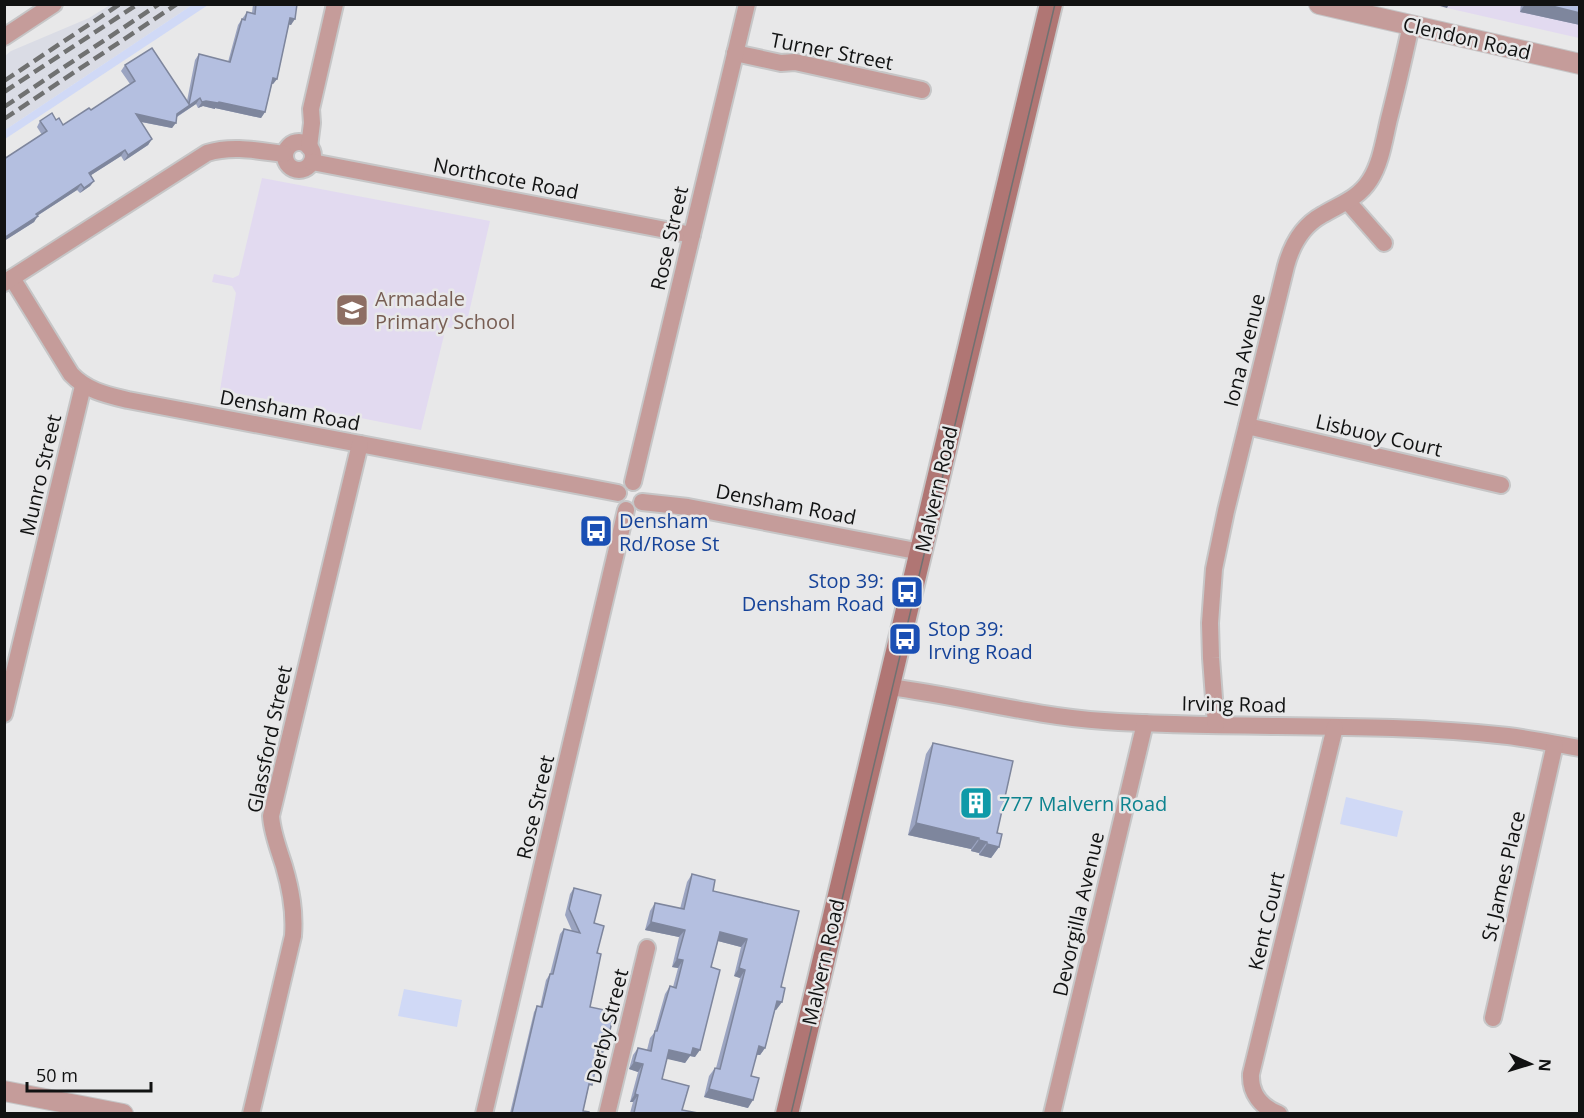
<svg xmlns="http://www.w3.org/2000/svg" width="1584" height="1118" font-family="'Open Sans',sans-serif">
  <style>
    .built { fill: #dadce5 }
    .education { fill: #e2daf0 }
    .green { fill: #d0d9f6 }
    .lines { fill: none; stroke-linecap: round; stroke-linejoin: round }
    .minor-casing { stroke: #c6c6c7; stroke-width: 20 }
    .tertiary-casing { stroke: #c6c6c7; stroke-width: 22 }
    .secondary-casing { stroke: #c6c6c7; stroke-width: 26 }
    .minor { stroke: #c59c9a; stroke-width: 16 }
    .tertiary { stroke: #c59c9a; stroke-width: 20 }
    .secondary { stroke: #b07674; stroke-width: 22 }
    .tram { stroke: #707171; stroke-width: 1.5 }
    .rail { stroke: #707171; stroke-width: 4.5; stroke-dasharray: 12 6; stroke-linecap: butt }
    .wall { fill: #9ba4c1 }
    .shaded-wall { fill: #7e869d }
    .building { fill: #b4bfe0; stroke: #7e869d; stroke-width: 1.5 }
    .labels { text-anchor: middle; dominant-baseline: central; stroke-width: 5; stroke-linejoin: round; paint-order: stroke }
    .street-label { font-size: 20px; fill: #111212; stroke: #e8e8e9 }
    .education-label { font-size: 20px; fill: #785e54; stroke: #e8e8e9; text-anchor: start }
    .transit-label { font-size: 20px; fill: #164399; stroke: #e8e8e9; text-anchor: start }
    .culture-label { font-size: 20px; fill: #0d838f; stroke: #e8e8e9; text-anchor: start }
  </style>
  <rect width="100%" height="100%" fill="#e8e8e9"/>
  <path class="built" d="M110,5H192L5,130V56L11,51L89,18Z"/>
  <g class="education">
    <path d="M1433,5H1579V38L1447,8Z"/>
    <path d="M262,178L490,221L465,330L446,327L421,430L220,390L236,293L232,286L212,282L214,274L233,278L239,275Z"/>
  </g>
  <g class="green">
    <path d="M192,5H208L5,139V130Z"/>
    <path d="M1346,797L1403,811L1397,837L1340,824Z"/>
    <path d="M404,989L462,1000L457,1027L398,1016Z"/>
  </g>
  <g class="lines">
    <g class="minor-casing">
      <g id="minor">
        <path d="M4,37L54,4"/>
        <path d="M735,53L781,63L795,62L922,90"/>
        <circle cx="299" cy="156" r="14"/>
        <path d="M309,147L312,123L311,109L335,4"/>
        <path d="M312,162L692,235"/>
        <path d="M1348,202L1384,243"/>
        <path d="M12,278L71,374C87,391 107,395 128,400L618,493"/>
        <path d="M4,283L207,153C233,145 259,151 284,154"/>
        <path d="M1247,426L1501,485"/>
        <path d="M633,482L747,4"/>
        <path d="M642,502L688,507L921,552"/>
        <path d="M889,687C961,696 1031,716 1104,721C1238,730 1374,721 1508,736C1532,739 1556,744 1580,748"/>
        <path d="M4,714L83,386"/>
        <path d="M1216,725L1211,658L1210,623L1214,569L1226,511L1286,266C1292,244 1302,226 1322,215C1340,204 1358,199 1370,180C1381,163 1384,140 1389,119C1397,88 1404,57 1411,25"/>
        <path d="M1493,1018L1555,744"/>
        <path d="M251,1114L293,936C295,911 291,890 284,866C279,850 272,833 271,816L360,444"/>
        <path d="M484,1114L626,510"/>
        <path d="M607,1114L647,948"/>
        <path d="M1052,1114L1145,723"/>
        <path d="M1279,1114C1261,1107 1250,1093 1251,1074L1335,727"/>
      </g>
    </g>
    <g class="tertiary-casing">
      <g id="tertiary">
        <path d="M1319,4L1580,64"/>
        <path d="M4,1091L123,1114"/>
      </g>
    </g>
    <g class="secondary-casing">
      <path id="secondary" d="M787,1114L1051,4"/>
    </g>
    <use href="#minor" class="minor"/>
    <use href="#tertiary" class="tertiary"/>
    <use href="#secondary" class="secondary"/>
    <path class="tram" d="M791,1114L1055,4"/>
    <g class="rail">
      <path d="M4,81L120,4"/>
      <path d="M4,92L138,4"/>
      <path d="M4,107L159,4"/>
      <path d="M4,119L177,4"/>
    </g>
  </g>
  <g class="wall">
    <path d="M253,4H297L291,25L289,24L277,79L273,84H272L265,112L261,118L215,108V109L203,106L198,108L196,104L177,117L172,128L141,122L152,139L148,145L124,161L121,156L91,175L94,181L90,186L80,193L77,190L37,216L34,222L4,241V159L42,135L37,127L40,121L56,120L63,125L91,110L130,84L121,71L125,65L187,101L195,60L199,54L228,62L238,25L242,19L247,12L252,13Z"/>
    <path d="M1521,4H1580V25L1520,12Z"/>
    <path d="M933,743L997,833L999,847L991,858L979,855V853L971,851V849L908,835L926,754Z"/>
    <path d="M692,874L713,891L781,987L782,1002L776,1010H775L765,1048L760,1055H756L751,1076L748,1108L704,1097L709,1076L715,1068H716L740,978L734,976L741,947L718,941L711,967L695,1057L690,1056L685,1063L667,1058L662,1079L682,1110L698,1113H630L633,1102H630L638,1072L629,1069L633,1055L638,1048L647,1050L650,1038L654,1033L665,994L670,986L673,987L678,968L672,967L679,937L645,930L650,911L655,903L680,909L687,882Z"/>
    <path d="M574,888L594,923L597,953L590,1007L606,1049L602,1054H599L588,1090L583,1111L589,1113H510L534,1012L537,1006L540,1007L546,980L550,974L560,934L564,929L572,931L565,915L570,894Z"/>
  </g>
  <g class="shaded-wall">
    <path d="M1433,4H1449L1447,8Z"/>
    <path d="M1525,4H1544L1580,13V25L1520,12Z"/>
    <path d="M290,18L295,19L291,25L286,24Z"/>
    <path d="M273,78L277,79L273,84L269,83Z"/>
    <path d="M200,98L196,104L173,119L177,114Z"/>
    <path d="M206,101L219,102L265,112L261,118L215,108V109L203,106L198,108L202,102Z"/>
    <path d="M136,114L176,123L172,128L132,120Z"/>
    <path d="M152,139L148,145L124,161L128,155Z"/>
    <path d="M125,150L121,156L85,179L89,173Z"/>
    <path d="M94,181L90,186L80,193L84,188Z"/>
    <path d="M81,184L77,190L32,219L36,214Z"/>
    <path d="M38,216L34,222L4,241V238Z"/>
    <path d="M916,823L979,838L971,849L908,835Z"/>
    <path d="M979,840L987,842L979,853L971,851Z"/>
    <path d="M987,844L999,847L991,858L979,855Z"/>
    <path d="M651,922L685,930L679,937L645,930Z"/>
    <path d="M720,932L747,939L741,947L714,940Z"/>
    <path d="M677,959L683,960L678,968L672,967Z"/>
    <path d="M739,968L745,970L740,978L734,976Z"/>
    <path d="M777,1001L782,1002L776,1010L771,1009Z"/>
    <path d="M759,1046L765,1048L760,1055L753,1054Z"/>
    <path d="M600,1047L606,1049L602,1054L596,1053Z"/>
    <path d="M693,1048L700,1050L695,1057L690,1056L685,1063L663,1058L669,1050Z"/>
    <path d="M634,1062L643,1064L638,1072L629,1069Z"/>
    <path d="M709,1089L753,1100L748,1108L704,1097Z"/>
    <path d="M635,1094L638,1095L633,1102H630Z"/>
  </g>
  <g class="building">
    <path d="M256,4H297L295,19L290,18L277,79L273,78L265,112L219,102L218,103L206,101L202,102L200,98L177,114L176,123L136,114L152,139L128,155L125,150L89,173L94,181L84,188L81,184L36,214L38,216L4,238V159L47,131L40,121L52,113L56,120L59,118L63,125L89,108L91,110L135,81L125,65L152,48L189,104L199,54L230,62L242,19L245,20L247,12L255,14Z"/>
    <path d="M1544,4H1580V13Z"/>
    <path d="M933,743L1013,761L997,833L1002,834L999,847L987,844V842L979,840V838L916,823Z"/>
    <path d="M692,874L715,880L713,891L799,911L781,987L785,988L782,1002L777,1001L765,1048L759,1046L751,1076L759,1078L753,1100L709,1089L715,1068L720,1069L745,970L739,968L747,939L720,932L711,967L720,970L700,1050L693,1048L691,1055L669,1050L662,1079L689,1086L682,1110L698,1113H634L638,1095L635,1094L643,1064L634,1062L638,1048L651,1051L655,1031H657L670,986L676,988L683,960L677,959L685,930L651,922L655,903L684,909Z"/>
    <path d="M574,888L601,895L594,923L604,926L597,953L601,954L590,1007L614,1012L606,1049L600,1047L592,1085L589,1084L583,1111L589,1112V1113H512L537,1006L542,1007L550,974H553L564,929L580,933L569,909Z"/>
  </g>
  <defs>
    <g id="school-square" transform="scale(1.725)"><rect x="-9" y="-9" width="18" height="18" rx="4" fill="#8d6e63" stroke="#e8e8e9"/><path d="M0-5L7-2L0 1L-7-2ZM-4 1L0 2.5L4 1V4Q0 6-4 4Z" fill="#fff"/></g>
    <g id="bus-square" transform="scale(1.725)"><rect x="-9" y="-9" width="18" height="18" rx="4" fill="#1a4fb4" stroke="#e8e8e9"/><path d="M-5-6H5V4H4V6H2V4H-2V6H-4V4H-5ZM-3.5-4V0h7V-4ZM-3.5 1.2v1.5H-2V1.2ZM2 1.2v1.5H3.5V1.2Z" fill="#fff"/></g>
    <g id="building-square" transform="scale(1.725)"><rect x="-9" y="-9" width="18" height="18" rx="4" fill="#0f9aa8" stroke="#e8e8e9"/><path d="M-4-6H4V6H1V3H-1V6H-4ZM-2.5-4.3h1.7v1.8h-1.7ZM.8-4.3h1.7v1.8H.8ZM-2.5-1h1.7V.8h-1.7ZM.8-1h1.7V.8H.8Z" fill="#fff"/></g>
  </defs>
  <g fill-rule="evenodd">
    <use href="#school-square" x="352" y="310"/>
    <use href="#bus-square" x="596" y="531"/>
    <use href="#bus-square" x="907" y="592"/>
    <use href="#bus-square" x="905" y="639"/>
    <use href="#building-square" x="976" y="803"/>
  </g>
  <g class="labels">
    <g class="street-label">
      <text transform="translate(1467 38) rotate(13)">Clendon Road</text>
      <text transform="translate(832 51) rotate(11)">Turner Street</text>
      <text transform="translate(506 178) rotate(11)">Northcote Road</text>
      <text transform="translate(669 238) rotate(-77)">Rose Street</text>
      <text transform="translate(1244 350) rotate(-76)">Iona Avenue</text>
      <text transform="translate(290 410) rotate(11)">Densham Road</text>
      <text transform="translate(1379 435) rotate(13)">Lisbuoy Court</text>
      <text transform="translate(40 475) rotate(-77)">Munro Street</text>
      <text transform="translate(936 489) rotate(-77)">Malvern Road</text>
      <text transform="translate(786 504) rotate(11)">Densham Road</text>
      <text transform="translate(1234 704) rotate(1)">Irving Road</text>
      <text transform="translate(269 739) rotate(-78)">Glassford Street</text>
      <text transform="translate(535 807) rotate(-77)">Rose Street</text>
      <text transform="translate(1503 876) rotate(-77)">St James Place</text>
      <text transform="translate(1078 914) rotate(-77)">Devorgilla Avenue</text>
      <text transform="translate(1266 921) rotate(-77)">Kent Court</text>
      <text transform="translate(823 962) rotate(-77)">Malvern Road</text>
      <text transform="translate(607 1026) rotate(-76)">Derby Street</text>
    </g>
    <g class="education-label">
      <text x="375" y="298">Armadale<tspan x="375" dy="23">Primary School</tspan></text>
    </g>
    <g class="transit-label">
      <text x="619" y="520">Densham<tspan x="619" dy="23">Rd/Rose St</tspan></text>
      <text x="884" y="580" text-anchor="end">Stop 39:<tspan x="884" dy="23">Densham Road</tspan></text>
      <text x="928" y="628">Stop 39:<tspan x="928" dy="23">Irving Road</tspan></text>
    </g>
    <g class="culture-label">
      <text x="999" y="803">777 Malvern Road</text>
    </g>
  </g>
  <rect width="1584" height="1118" fill="none" stroke="#111212" stroke-width="12"/>
  <g transform="translate(1530 1064) rotate(94)" stroke="#e8e8e9" stroke-width="4.5" paint-order="stroke">
  <path d="M0-4.5L10 22L0 15L-10 22Z" fill="#111212"/>
  <text y="-9" font-size="16" font-weight="bold" text-anchor="middle" fill="#111212">N</text>
  </g>
  <path d="M27 1082v9h124v-9" fill="none" stroke="#111212" stroke-width="3"/>
  <text x="36" y="1082" font-size="18" fill="#111212" stroke="#e8e8e9" stroke-width="4.5" paint-order="stroke">50 m</text>
</svg>
